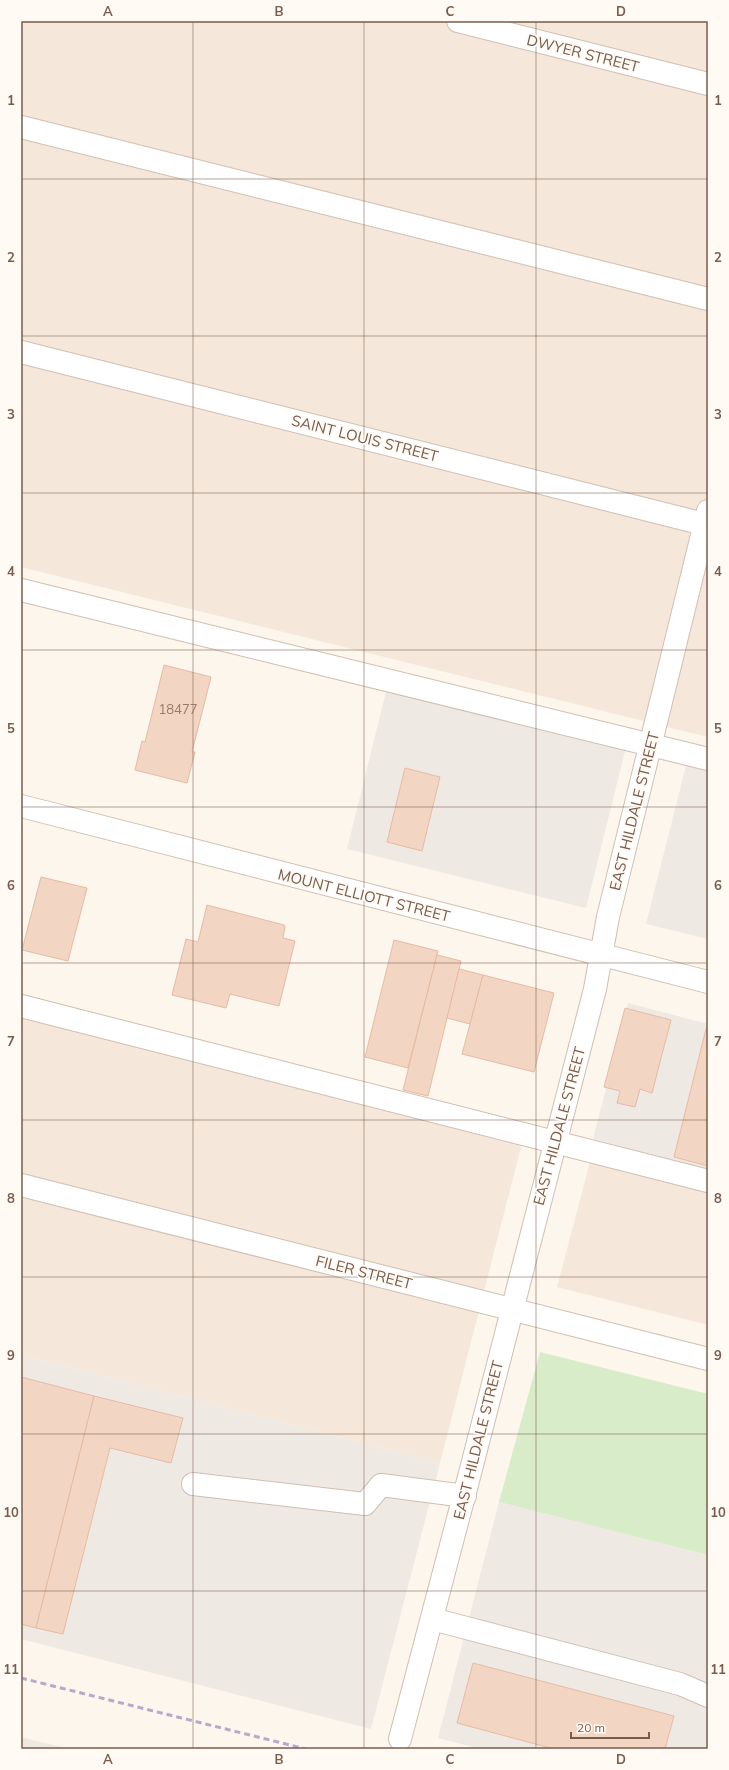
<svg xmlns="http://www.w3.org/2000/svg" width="729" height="1770" font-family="Mulish,sans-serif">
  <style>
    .residential { fill: #f5e8da }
    .industrial { fill: #efe9e4 }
    .green { fill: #d8ecc9 }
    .building { fill: #f3d5c3; stroke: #e6bba3 }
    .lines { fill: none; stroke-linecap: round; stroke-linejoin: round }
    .minor-casing { stroke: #d1beb0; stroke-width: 24 }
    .minor { stroke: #fff; stroke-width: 22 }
    .rail { stroke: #b9a8c9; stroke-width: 3; stroke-dasharray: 6 4; stroke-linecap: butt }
    .grid { fill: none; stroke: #7a5c4d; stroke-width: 1; stroke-opacity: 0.55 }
    .labels { text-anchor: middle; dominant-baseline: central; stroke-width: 3.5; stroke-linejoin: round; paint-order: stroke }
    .number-label { font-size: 13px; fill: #987a6a }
    .street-label { font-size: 15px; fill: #7a5c4d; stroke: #fffaf3 }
    .neatline { fill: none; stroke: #7a5c4d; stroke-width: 1.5 }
    .grid-label { font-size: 13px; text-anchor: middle; font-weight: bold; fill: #7a5c4d }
  </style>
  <rect width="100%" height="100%" fill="#fdf6ec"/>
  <g class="residential">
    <path d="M21,21H708V737L21,567Z"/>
    <path d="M21,1015L522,1143L440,1463L21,1355Z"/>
    <path d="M590,1162L708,1191V1325L557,1287Z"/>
  </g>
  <g class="industrial">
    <path d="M388,684L627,743L586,908L347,849Z"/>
    <path d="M688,758L708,764V939L646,924Z"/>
    <path d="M628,1003L708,1024V1169L593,1139Z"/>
    <path d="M21,1355L440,1463L371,1729L21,1639Z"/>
    <path d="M499,1502L708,1555V1749H481L438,1738Z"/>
    <path d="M21,1737L69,1749H21Z"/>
  </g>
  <path class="green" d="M540,1352L708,1394V1555L499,1502Z"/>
  <g class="building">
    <path d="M164,665L211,677L192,752H195L187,783L135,770L142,741L145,742Z"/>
    <path d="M405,768L440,777L422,851L387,842Z"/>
    <path d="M41,877L87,888L68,961L22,950Z"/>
    <path d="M207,905L284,925L285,927L283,938L295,941L279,1006L230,994L226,1008L172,995L186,939L198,942Z"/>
    <path d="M394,940L438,951L408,1068L365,1057Z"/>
    <path d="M437,955L461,961L428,1096L403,1090Z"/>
    <path d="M459,969L483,975L470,1024L447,1018Z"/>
    <path d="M483,975L554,993L534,1072L462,1054Z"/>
    <path d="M625,1008L671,1020L652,1093L640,1089L635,1107L617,1103L620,1091L604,1087Z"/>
    <path d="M706,1029L708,1030V1166L674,1157Z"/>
    <path d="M21,1377L94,1396L36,1628L21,1624Z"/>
    <path d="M94,1396L183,1418L171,1463L110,1448L63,1634L36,1628Z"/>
    <path d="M473,1663L674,1716L665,1749H554L457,1723Z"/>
  </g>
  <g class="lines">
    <g class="minor-casing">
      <g id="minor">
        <path d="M458,21L708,84"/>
        <path d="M21,127L708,299"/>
        <path d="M21,352L708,525"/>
        <path d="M21,590L708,759"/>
        <path d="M21,806L708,982"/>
        <path d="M21,1006L708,1181"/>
        <path d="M21,1185L708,1359"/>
        <path d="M193,1484L365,1504L381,1485L465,1496"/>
        <path d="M432,1619L680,1684L708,1696"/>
        <path d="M400,1739L469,1477L595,989L608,917L708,511"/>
      </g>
    </g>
    <use href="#minor" class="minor"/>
    <path class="rail" d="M21,1678L306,1749"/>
  </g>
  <path class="grid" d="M193,21V1749M364,21V1749M536,21V1749M21,179H708M21,336H708M21,493H708M21,650H708M21,807H708M21,963H708M21,1120H708M21,1277H708M21,1434H708M21,1591H708"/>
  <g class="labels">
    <g class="number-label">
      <text x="178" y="709">18477</text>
    </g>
    <g class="street-label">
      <text transform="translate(583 53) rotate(14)">DWYER STREET</text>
      <text transform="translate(365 438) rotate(14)">SAINT LOUIS STREET</text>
      <text transform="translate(634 811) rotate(-76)">EAST HILDALE STREET</text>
      <text transform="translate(364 895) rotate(14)">MOUNT ELLIOTT STREET</text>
      <text transform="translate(559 1126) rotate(-75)">EAST HILDALE STREET</text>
      <text transform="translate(364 1272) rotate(14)">FILER STREET</text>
      <text transform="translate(478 1440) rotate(-76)">EAST HILDALE STREET</text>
    </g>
  </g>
  <rect width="729" height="1770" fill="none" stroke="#fffaf3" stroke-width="44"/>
  <path d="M571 1732v6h78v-6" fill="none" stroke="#7a5c4d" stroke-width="2"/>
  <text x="577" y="1732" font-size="12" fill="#7a5c4d" stroke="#fffaf3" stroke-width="3" paint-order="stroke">20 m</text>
  <rect x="22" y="22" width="685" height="1726" class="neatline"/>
  <g class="grid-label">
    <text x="108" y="16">A</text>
    <text x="279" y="16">B</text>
    <text x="450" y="16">C</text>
    <text x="621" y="16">D</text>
    <text x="11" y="105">1</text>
    <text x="718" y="105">1</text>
    <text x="11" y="262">2</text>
    <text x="718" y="262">2</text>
    <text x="11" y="419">3</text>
    <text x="718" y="419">3</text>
    <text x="11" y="576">4</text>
    <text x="718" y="576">4</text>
    <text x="11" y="733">5</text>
    <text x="718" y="733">5</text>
    <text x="11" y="890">6</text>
    <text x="718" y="890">6</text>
    <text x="11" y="1046">7</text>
    <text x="718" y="1046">7</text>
    <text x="11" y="1203">8</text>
    <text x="718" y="1203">8</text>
    <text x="11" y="1360">9</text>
    <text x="718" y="1360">9</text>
    <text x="11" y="1517">10</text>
    <text x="718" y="1517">10</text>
    <text x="11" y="1674">11</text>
    <text x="718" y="1674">11</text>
    <text x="108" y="1764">A</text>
    <text x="279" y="1764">B</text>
    <text x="450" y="1764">C</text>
    <text x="621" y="1764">D</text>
  </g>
</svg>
